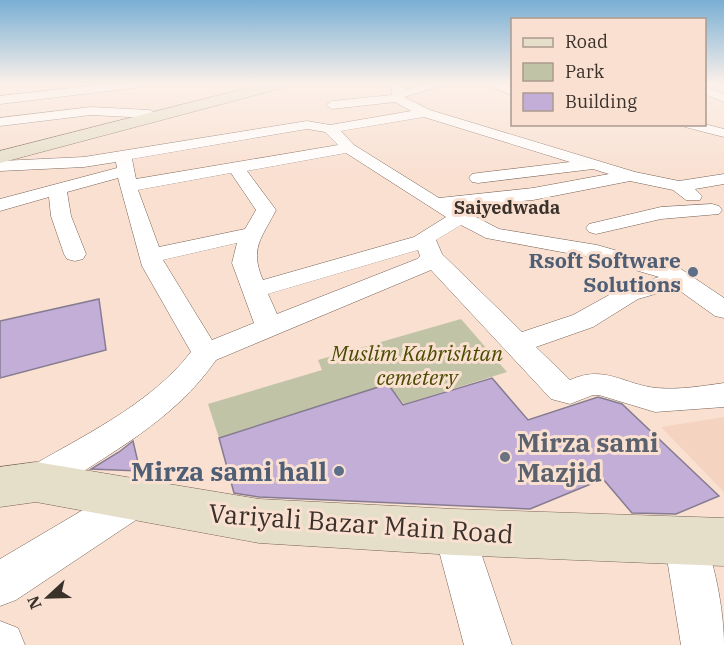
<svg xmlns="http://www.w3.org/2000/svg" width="724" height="645" font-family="'IBM Plex Serif',serif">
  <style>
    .built { fill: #f4d4c1 }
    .green { fill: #c0c3a5 }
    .building { fill: #c2aed6; stroke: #867c91; stroke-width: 1.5 }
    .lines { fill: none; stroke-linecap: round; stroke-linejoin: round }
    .minor-casing { stroke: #776154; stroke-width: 1 }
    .secondary-casing { stroke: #776154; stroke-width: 1 }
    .minor { fill: #fff; fill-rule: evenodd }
    .secondary { fill: #e5dfca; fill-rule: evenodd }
    .service-dot { fill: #5c6f8a; stroke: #f9e0d1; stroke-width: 2 }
    .worship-dot { fill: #6b7280; stroke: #f9e0d1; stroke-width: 2 }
    .labels { text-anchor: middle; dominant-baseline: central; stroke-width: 6; stroke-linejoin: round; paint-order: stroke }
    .far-neighbourhood-label { font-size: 18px; font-weight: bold; fill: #3b312b; stroke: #f9e0d1 }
    .service-label { font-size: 21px; font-weight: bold; fill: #4e5e75; stroke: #f9e0d1; text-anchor: end }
    .park-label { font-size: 21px; font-style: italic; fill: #494b00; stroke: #f9e0d1 }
    .near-worship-label { font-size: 26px; font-weight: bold; fill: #5b616d; stroke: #f9e0d1; text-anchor: start }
    .near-service-label { font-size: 26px; font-weight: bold; fill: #4e5e75; stroke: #f9e0d1; text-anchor: end }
    .near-street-label { font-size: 26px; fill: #3b312b; stroke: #f9e0d1 }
  </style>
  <rect width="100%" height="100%" fill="#f9e0d1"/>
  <path class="built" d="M724,417V492L661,427Z"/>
  <path class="green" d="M461,319L507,372L404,404L388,384L219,438L208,404L322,370L318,360Z"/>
  <g class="building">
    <path d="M99,299L106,350L0,378V321Z"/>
    <path d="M492,378L528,420L598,397L622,404L719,496L676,514L632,513L603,479L530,509L259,497L234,493L219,438L388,384L403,405Z"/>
    <path d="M133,441L140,471L91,469L119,452Z"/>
  </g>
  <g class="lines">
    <g class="minor-casing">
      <g id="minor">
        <path d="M106,84H146L141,87L0,104V96Z"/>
        <path d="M392,84H404V90L427,84H448L404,97L430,110L635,172L679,181L724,174V184L695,189L702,196L700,200H686L673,190L630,181L533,200L457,207L499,229L597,245L681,269L724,298V318L715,316L676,288L638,299L593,327L536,347L570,380C605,364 624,385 657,388C680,390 702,386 724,383V407L655,412L599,395H593L570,404L551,399L431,270L216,360C175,420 109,454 49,493L36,498L23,493L17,482L23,471C80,437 149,406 191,352L142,266L118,178L67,192L71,216L86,254L83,259L75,261L67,259L64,254L51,216L49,197L0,211V199L117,168L116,162L84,167L0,171V161L84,157L307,121L330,125L411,111L395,102L332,109L326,105L332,101L392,95ZM424,117L570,162L478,173L472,174L469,178L472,182L478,183L593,169L609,174L533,188L439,198L354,145L341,131ZM307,129L325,132L338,145L136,179L132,159ZM346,153L446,217L414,237L263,280C249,248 262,238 276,210L247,171ZM231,173L256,210L245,229L159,247L138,190ZM461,225L486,238L594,258L659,277L620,289L573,315L522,332L442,254L436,240ZM237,243L232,263L254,323L212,340L163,260ZM418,250L420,256L417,259L277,314L268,294Z"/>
        <path d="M484,84H501L512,88V95Z"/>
        <path d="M704,86L724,94V102L704,94Z"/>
        <path d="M91,107L150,110L157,114L150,118L91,115L0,126V118Z"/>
        <path d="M683,124H704L724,129V137L685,127Z"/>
        <path d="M712,204L719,206L722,210L719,214L661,219L596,234L589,232L586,228L589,224L661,207Z"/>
        <path d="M134,483L148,488L153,500L148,512L16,600L0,606V559L120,488Z"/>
        <path d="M454,513L468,519L474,532L512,645H464L434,532L440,519Z"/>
        <path d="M685,520L700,526C714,560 724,609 724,645H681L664,540L670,526Z"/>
        <path d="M0,621L18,628L25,645H0Z"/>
      </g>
    </g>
    <g class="secondary-casing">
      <g id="secondary">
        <path d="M263,84H287L286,87L0,163V151Z"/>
        <path d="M36,462L259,499L454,509L724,518V566L454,555L259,543L36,502L0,507V467Z"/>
      </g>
    </g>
    <use href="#minor" class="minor"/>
    <use href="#secondary" class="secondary"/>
  </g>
  <linearGradient id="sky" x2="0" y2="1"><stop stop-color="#79afd4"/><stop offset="0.48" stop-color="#fcf1ea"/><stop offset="1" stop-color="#fcf1ea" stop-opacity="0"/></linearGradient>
  <rect width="724" height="175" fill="url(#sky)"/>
  <g class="service-dot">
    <circle cx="693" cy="272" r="6"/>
    <circle cx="339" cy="471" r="6"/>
  </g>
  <circle class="worship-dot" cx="505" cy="457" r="6"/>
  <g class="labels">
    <g class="far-neighbourhood-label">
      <text x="507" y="207">Saiyedwada</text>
    </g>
    <g class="service-label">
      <text x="681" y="260">Rsoft Software<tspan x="681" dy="24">Solutions</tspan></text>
    </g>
    <g class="park-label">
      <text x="417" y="353">Muslim Kabrishtan<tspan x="417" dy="24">cemetery</tspan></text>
    </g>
    <g class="near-worship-label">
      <text x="517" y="442">Mirza sami<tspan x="517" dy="30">Mazjid</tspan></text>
    </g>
    <g class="near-service-label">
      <text x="327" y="471">Mirza sami hall</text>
    </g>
    <g class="near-street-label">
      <text transform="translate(361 523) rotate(4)">Variyali Bazar Main Road</text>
    </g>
  </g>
  <rect x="511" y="18" width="195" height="108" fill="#f9e0d1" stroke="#ad9a8f" stroke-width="1.5"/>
  <rect x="523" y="38" width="30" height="9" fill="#e5dfca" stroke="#ad9a8f" stroke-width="1.5"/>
  <text x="565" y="48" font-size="18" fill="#3b312b">Road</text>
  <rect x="523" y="63" width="30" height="18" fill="#c0c3a5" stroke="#ad9a8f" stroke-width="1.5"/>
  <text x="565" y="78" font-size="18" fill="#3b312b">Park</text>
  <rect x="523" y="93" width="30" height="18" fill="#c2aed6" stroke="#ad9a8f" stroke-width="1.5"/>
  <text x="565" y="108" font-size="18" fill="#3b312b">Building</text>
  <g transform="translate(48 597) rotate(248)" stroke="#f9e0d1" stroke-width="4.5" paint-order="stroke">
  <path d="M0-4.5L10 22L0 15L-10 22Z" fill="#3b312b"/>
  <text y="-9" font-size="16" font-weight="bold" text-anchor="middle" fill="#3b312b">N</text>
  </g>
</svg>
